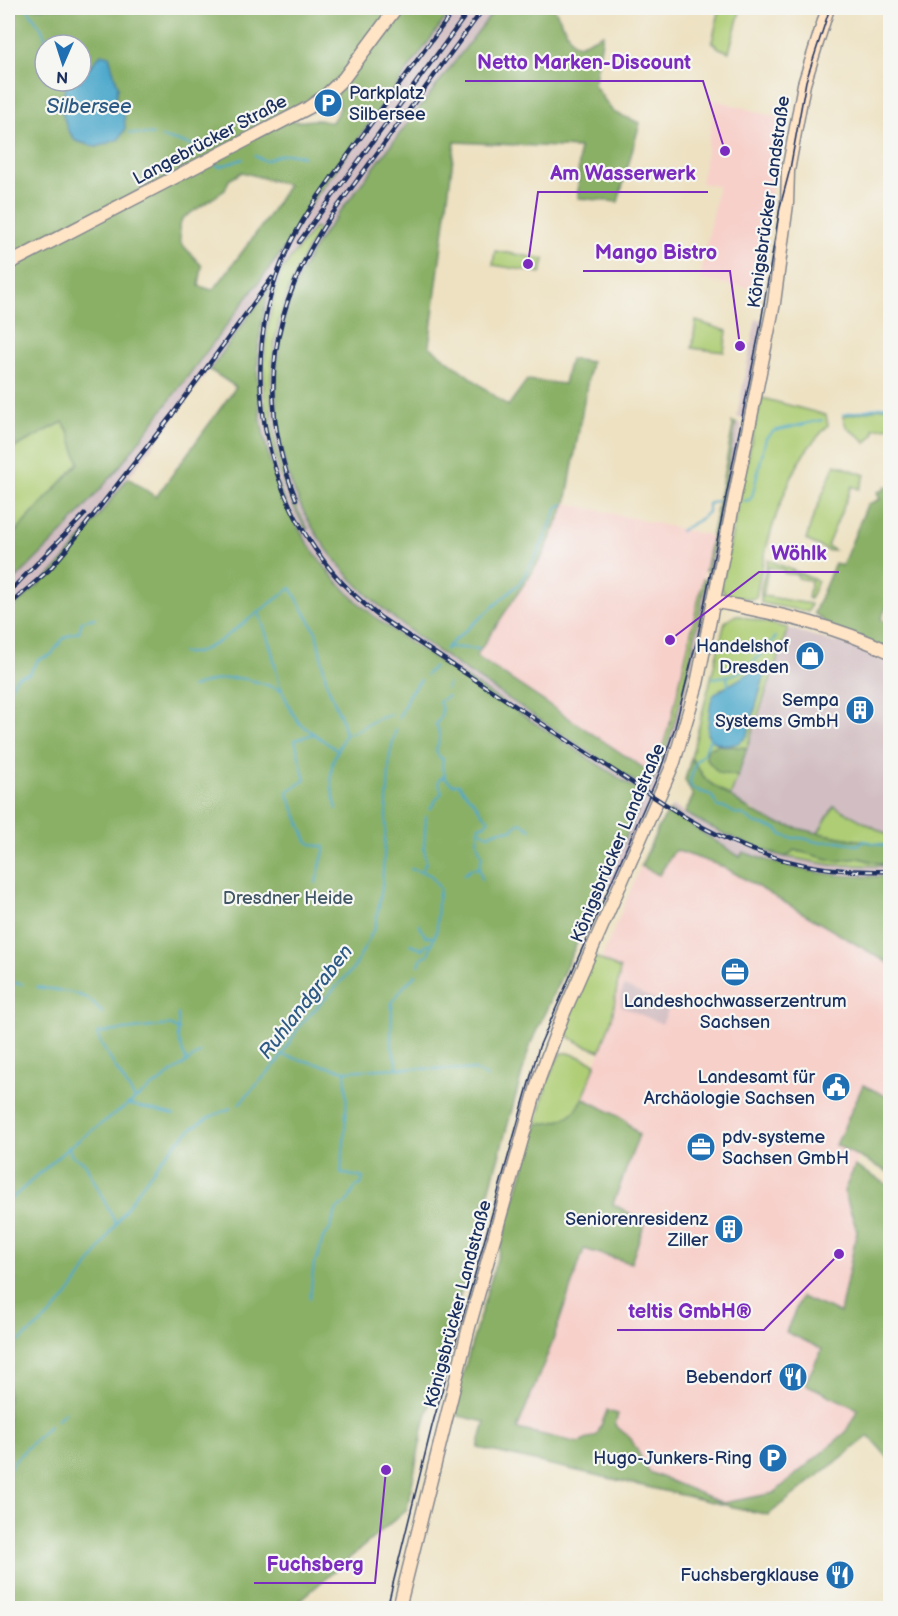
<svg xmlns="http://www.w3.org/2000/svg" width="898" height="1616" font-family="'Balsamiq Sans',sans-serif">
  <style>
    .built { fill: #f7d0ca }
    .industrial { fill: #d2bec2; fill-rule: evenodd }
    .green { fill: #aecd74; stroke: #647e69; stroke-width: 1.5; fill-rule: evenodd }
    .forest { fill: #8ab066; stroke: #527062; stroke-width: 1.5; fill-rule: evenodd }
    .water { fill: #4ea9cc; stroke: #346c95; stroke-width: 1.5 }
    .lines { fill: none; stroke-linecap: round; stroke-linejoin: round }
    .stream { stroke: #4ea9cc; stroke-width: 2 }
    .secondary-casing { stroke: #848890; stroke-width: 15 }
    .secondary { stroke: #ffe4c6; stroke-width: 12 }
    .tram { stroke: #1b2f5e; stroke-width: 1.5 }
    .rail-casing { stroke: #1b2f5e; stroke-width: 4.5 }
    .rail { stroke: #f6f6f2; stroke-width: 2; stroke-dasharray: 7; stroke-linecap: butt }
    .labels { text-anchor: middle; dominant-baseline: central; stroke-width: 4.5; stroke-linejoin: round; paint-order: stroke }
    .poi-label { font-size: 18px; fill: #1b2f5e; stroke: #f6f6f2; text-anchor: end }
    .street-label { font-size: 18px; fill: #1b2f5e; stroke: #f6f6f2 }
    .park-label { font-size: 18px; fill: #405664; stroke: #f6f6f2 }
    .water-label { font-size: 20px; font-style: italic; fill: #2d5a84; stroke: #f6f6f2 }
    .leader { fill: none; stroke: #7b2cbf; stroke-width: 2 }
    .callout-dot { fill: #7b2cbf; stroke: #f6f6f2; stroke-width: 2 }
    .callout-label { font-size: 20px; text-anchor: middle; font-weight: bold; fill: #7b2cbf; stroke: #f6f6f2; stroke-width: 4.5; stroke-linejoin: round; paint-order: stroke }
  </style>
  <rect width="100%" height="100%" fill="#f6f6f2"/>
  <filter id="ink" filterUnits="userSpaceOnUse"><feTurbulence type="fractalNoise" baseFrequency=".0167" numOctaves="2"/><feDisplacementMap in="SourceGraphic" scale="12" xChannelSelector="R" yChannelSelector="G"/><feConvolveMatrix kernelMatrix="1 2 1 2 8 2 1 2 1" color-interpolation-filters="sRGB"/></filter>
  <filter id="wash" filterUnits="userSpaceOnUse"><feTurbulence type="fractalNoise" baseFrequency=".008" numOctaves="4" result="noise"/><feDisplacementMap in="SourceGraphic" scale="24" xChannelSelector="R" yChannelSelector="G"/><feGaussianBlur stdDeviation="1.35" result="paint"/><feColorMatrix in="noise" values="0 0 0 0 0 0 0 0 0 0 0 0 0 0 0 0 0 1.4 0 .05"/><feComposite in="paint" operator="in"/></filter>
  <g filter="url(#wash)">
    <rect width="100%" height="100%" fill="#ede1c1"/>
    <g class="built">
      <path d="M716,100L783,119L756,289L700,280L718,186L701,183Z"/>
      <path d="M566,503L712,536L680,686L654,775L476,656L542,557Z"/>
      <path d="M675,850L723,867L890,964V1046L888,1051L890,1052V1098L863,1086L837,1144L859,1157L844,1191L857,1231L840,1314L787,1332L822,1349L806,1384L858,1409L845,1433L774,1493L723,1503L649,1472L631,1440L615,1425L618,1415L607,1411L597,1435L579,1443L516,1429L551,1346L584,1249L645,1222L613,1204L624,1119L583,1098L612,1018L620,969L601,960L641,866L659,874Z"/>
    </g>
    <g class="industrial">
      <path d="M453,8H496L323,234L305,263L280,338L276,372L278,424L286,466L308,519L329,552L356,585L396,620L470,674L648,790L664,755L676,718L706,580L710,582L693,665L674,738L655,791L613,887L603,883L644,795L380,621L337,582L316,556L301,533L275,478L266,448L259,412L258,359L264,314L270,287L155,443L70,553L52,573L8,612V587L79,514L149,430L287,245L302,216ZM315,227L285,297L275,337L271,372V406L277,448L288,487L307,529L306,530L287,494L271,447L264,411L262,375L269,315L282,270Z"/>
      <path d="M756,319L763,320L744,419L737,417Z"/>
      <path d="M736,423L742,424L714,567L708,570Z"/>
      <path d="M788,628L836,643L838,639L850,643L890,664V836L834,806L818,833L776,823L730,797Z"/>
      <path d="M672,806L725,835L765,852L832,865L890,866V876L875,877L817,872L785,865L743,852L740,857L669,811Z"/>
      <path d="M624,986L670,1006L662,1024L621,1006L620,996Z"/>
    </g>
    <g class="green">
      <path d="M720,8H728L740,11L729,52L719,48L712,42Z"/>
      <path d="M315,227L319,230C261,319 253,436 308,529L306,530C260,451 252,362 280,276L282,270Z"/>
      <path d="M495,251L544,259L541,273L493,265Z"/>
      <path d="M696,321L727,331L724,352L692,348Z"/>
      <path d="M762,398L826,415L828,425C820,435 809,445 802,457C778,500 764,549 756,597L753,599L738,597L736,599L728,598L721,588L752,438Z"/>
      <path d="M890,406V427L874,429V434L866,443C857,429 846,436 843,416Z"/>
      <path d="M63,422L69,432L79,463L8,540V451Z"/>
      <path d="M732,422L736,423L708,570L705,571L733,426Z"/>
      <path d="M835,464L865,475L859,489L852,486L827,546L834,550L829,551L806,540L812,520Z"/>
      <path d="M768,560L818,581L810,599L808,598L811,581L798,578V575L784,573V570L768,567L763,596L811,604L808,612L761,603V588Z"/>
      <path d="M703,579L706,580C691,650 681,724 649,788L672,717Z"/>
      <path d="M736,615L788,628L747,748L719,745V773L738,776L730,797L706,780L691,758L725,622ZM764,668L765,673L748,734L720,689L730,686Z"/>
      <path d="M834,806L890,836V846L818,833Z"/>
      <path d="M794,850L836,861L859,858L887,866L832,865L786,857Z"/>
      <path d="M593,956L620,969L612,1018L600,1051C586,1045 568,1042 564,1027Z"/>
      <path d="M561,1053H569L596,1063C582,1099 582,1123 537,1124C542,1101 548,1073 561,1053Z"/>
    </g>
    <g class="forest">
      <path d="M8,8H453L302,216L287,245L118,469L65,530L8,587V540L79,463L69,432L63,422L8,451ZM45,45H81V78L90,66L118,87L115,102L97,147L76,141L68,130L66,87L75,81H45ZM336,90L340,109L332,122C325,123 323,120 317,120C307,119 299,124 290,120ZM242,172L288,185L266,220L219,283L212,290L199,286L202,266L181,243L179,227L182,219L225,190L229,180Z"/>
      <path d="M496,8H554L573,43L579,45L603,34L594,85L613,112L640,123L618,202L578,198L579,148L455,142L429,346L508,406L527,380L564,384L570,359L591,362L566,503L542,557L476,656L654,775L648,790C598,758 549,726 500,693C386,619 276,544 276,392C276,335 291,281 323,234Z"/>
      <path d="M271,285C235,399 272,527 362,606C400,640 447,665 489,693C541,727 593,761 645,795L530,1045L424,1424L407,1509L291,1608H8V612L52,573L70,553L128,478L156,497L236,387L210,370Z"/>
      <path d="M885,486L890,488V600L881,619L890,625V652L832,628L814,613L835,563L842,566L867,505L880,499L877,492L884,490Z"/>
      <path d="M719,745L747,748L738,776L719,773L706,759L707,749Z"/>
      <path d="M691,758L706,780L753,812L776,823L818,833L890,846V866L859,858L836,861L794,850L786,857C750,848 718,832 685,813L693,796L685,780Z"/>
      <path d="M669,811L740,857L743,852C790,870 840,879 890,876V964L724,867L675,850L659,875L641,866L659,826Z"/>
      <path d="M863,1085L890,1098V1173L836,1145Z"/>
      <path d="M583,1098L624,1119L639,1135L613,1204L645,1222L631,1263L584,1249L551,1346L517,1429L579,1443L597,1435L607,1411L618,1414L615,1425L631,1439L649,1472L723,1503L774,1493L845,1433L858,1409L805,1384L822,1349L786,1332L801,1297L840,1313L857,1231L844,1191L855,1166L890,1186V1460L869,1436L768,1515L478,1448L485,1422L451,1414L537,1124C558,1124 575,1118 583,1098Z"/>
    </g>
    <g class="water">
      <path d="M101,54L109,56L118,87L115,102L124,112L125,129L119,139L97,147L76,141L68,130L60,106L66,87L75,81H81V78Z"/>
      <path d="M758,668H764L765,673L748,734C740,748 716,749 707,734C709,725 709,703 713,696C715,692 751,673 758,668Z"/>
    </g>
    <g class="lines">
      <g class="stream">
        <path d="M27,8L41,28L49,45"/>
        <path d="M68,81L70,84"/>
        <path d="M129,133L153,135"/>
        <path d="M161,137L199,147"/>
        <path d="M255,156L265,161C280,154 288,151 304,157"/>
        <path d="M216,164L219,167L243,159"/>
        <path d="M843,415L890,405"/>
        <path d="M744,501L749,500L752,497L766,438L774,431L822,420"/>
        <path d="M680,531L699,520L708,512V504L716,501"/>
        <path d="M259,613L271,648L280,686L292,712L299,723L338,751"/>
        <path d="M447,647L519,584L538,553L558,507L564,504"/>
        <path d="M445,650L447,647L479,649"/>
        <path d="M182,653H197L217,643L291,588L316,632L327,684L341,718L345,734L354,732L377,719L392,714"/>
        <path d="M426,675L434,666"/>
        <path d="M728,676C750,671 762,652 776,637"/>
        <path d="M713,678L727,676L729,689"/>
        <path d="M192,687C231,673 243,676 281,690"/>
        <path d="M447,689L448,684"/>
        <path d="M8,691L18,676L29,674L38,660L51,655C60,643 63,635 79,632L82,621L95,618"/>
        <path d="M399,718L409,694L421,680"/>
        <path d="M313,734L295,740L305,780L287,792L307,841L313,845L325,847L316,883"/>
        <path d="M711,736L704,753L696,762L690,781L691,788L711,795L718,807L726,808L736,814L744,815L754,823L777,829L782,835L791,838H802L817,842L839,841L857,845L865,841L890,847"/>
        <path d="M444,777L452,784H459C464,793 471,797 476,804C480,811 482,814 489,819L486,824L479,826L477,843L482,856L479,868L482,879"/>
        <path d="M337,809C332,793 329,778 333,761C336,752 342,743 345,734"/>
        <path d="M430,809C435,803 436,798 442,793L438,781L445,775L442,768L443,759L439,757L436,750C440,741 441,733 436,724C442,717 444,710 439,702L448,696"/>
        <path d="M479,830L488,835L500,830H512L520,822L531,829"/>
        <path d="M411,869L422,872"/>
        <path d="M464,875L471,869L479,868"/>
        <path d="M419,924L425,936L432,937"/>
        <path d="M410,944L422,949L430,943"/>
        <path d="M419,965L422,957L428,955C430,948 436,934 437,928C437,915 437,902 440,889L431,875L422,872L426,862L424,847L426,816"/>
        <path d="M8,982L22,984"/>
        <path d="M37,987C61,992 88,990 102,1013"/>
        <path d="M178,1014V1038L187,1063"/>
        <path d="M282,1055L345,1071L398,1068L475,1070L487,1077"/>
        <path d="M397,1066L391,1042L392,1002L406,984L416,975"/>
        <path d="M135,1099L101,1044L97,1033L170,1025L179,1030"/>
        <path d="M127,1104L174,1115"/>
        <path d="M239,1104L277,1063L301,1024L354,968L375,927L382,888L390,754L396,729"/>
        <path d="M69,1147L71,1155L85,1163L116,1224"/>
        <path d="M8,1202L69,1147L201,1052"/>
        <path d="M8,1286L16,1282"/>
        <path d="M310,1298L314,1263L318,1256L323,1238L329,1231L337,1209C347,1204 351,1198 355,1187L361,1185L363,1178L341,1173C344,1139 349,1105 345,1071"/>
        <path d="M8,1350C30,1333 55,1314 71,1291C109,1241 148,1161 198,1124C207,1117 220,1113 231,1108"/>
        <path d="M57,1420L65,1412"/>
        <path d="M8,1471L16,1459L50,1425"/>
      </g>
    </g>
  </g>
  <g filter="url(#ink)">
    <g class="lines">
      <g class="secondary-casing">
        <g id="secondary">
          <path d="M8,264L308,108L325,96L344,78L396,8"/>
          <path d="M713,601C776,614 832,624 890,652"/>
          <path d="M399,1608L469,1327L539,1079L563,1015L674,762L697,684L774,303L787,204L788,171L804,84L828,8"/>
        </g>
      </g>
      <use href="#secondary" class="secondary"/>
      <path class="tram" d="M387,1608L432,1426L539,1047L660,771L675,727L698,635L760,328L780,207L790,169L806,81L830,8"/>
      <g class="rail-casing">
        <g id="rail">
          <path d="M456,8C423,51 391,96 359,140C335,173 309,206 291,242C239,347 255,473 326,564C342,585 361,602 381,618L683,816C750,856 812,874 890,871"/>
          <path d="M299,242L471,8"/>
          <path d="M296,499C255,398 271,305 330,217L484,8"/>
          <path d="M8,593L85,514"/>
          <path d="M8,606L49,570L66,550L172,415L272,278"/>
        </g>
      </g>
      <use href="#rail" class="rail"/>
    </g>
  </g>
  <defs>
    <g id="parking-disc" transform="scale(1.5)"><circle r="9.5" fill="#1f6fb2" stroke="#f6f6f2"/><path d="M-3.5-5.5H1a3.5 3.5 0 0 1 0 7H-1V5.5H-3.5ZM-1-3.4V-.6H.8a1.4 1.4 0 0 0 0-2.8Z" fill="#fff"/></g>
    <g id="shop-disc" transform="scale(1.5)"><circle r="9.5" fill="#1f6fb2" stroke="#f6f6f2"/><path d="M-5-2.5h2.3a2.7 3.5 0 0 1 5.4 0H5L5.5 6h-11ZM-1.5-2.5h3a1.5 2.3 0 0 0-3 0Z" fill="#fff"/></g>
    <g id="building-disc" transform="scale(1.5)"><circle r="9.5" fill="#1f6fb2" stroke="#f6f6f2"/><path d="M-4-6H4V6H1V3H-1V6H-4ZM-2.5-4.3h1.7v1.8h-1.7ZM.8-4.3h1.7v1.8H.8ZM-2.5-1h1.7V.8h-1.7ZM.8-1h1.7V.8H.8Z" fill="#fff"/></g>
    <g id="office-disc" transform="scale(1.5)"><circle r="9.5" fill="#1f6fb2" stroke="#f6f6f2"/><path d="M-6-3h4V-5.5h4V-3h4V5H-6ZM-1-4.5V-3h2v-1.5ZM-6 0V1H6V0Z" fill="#fff"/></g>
    <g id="civic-disc" transform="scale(1.5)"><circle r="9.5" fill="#1f6fb2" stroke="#f6f6f2"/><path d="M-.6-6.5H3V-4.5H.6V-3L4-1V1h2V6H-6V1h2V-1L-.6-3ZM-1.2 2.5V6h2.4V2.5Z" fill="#fff"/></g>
    <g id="restaurant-disc" transform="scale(1.5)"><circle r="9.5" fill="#1f6fb2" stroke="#f6f6f2"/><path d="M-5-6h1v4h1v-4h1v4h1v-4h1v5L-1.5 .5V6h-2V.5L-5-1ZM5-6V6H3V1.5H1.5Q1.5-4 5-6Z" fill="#fff"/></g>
  </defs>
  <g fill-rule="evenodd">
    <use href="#parking-disc" x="328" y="103"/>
    <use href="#shop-disc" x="810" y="656"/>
    <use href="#building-disc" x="860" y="710"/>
    <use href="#office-disc" x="735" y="972"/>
    <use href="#civic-disc" x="836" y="1087"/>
    <use href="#office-disc" x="701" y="1147"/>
    <use href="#building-disc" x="729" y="1229"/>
    <use href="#restaurant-disc" x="793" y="1377"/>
    <use href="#parking-disc" x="773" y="1458"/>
    <use href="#restaurant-disc" x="840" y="1575"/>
  </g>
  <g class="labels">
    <g class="poi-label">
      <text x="349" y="93" text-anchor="start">Parkplatz<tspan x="349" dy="21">Silbersee</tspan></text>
      <text x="789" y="646">Handelshof<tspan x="789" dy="21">Dresden</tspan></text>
      <text x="839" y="700">Sempa<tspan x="839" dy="21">Systems GmbH</tspan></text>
      <text x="735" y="1001" text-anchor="middle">Landeshochwasserzentrum<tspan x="735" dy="21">Sachsen</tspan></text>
      <text x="815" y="1077">Landesamt für<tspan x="815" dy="21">Archäologie Sachsen</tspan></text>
      <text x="722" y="1137" text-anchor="start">pdv-systeme<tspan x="722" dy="21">Sachsen GmbH</tspan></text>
      <text x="708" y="1219">Seniorenresidenz<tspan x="708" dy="21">Ziller</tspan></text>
      <text x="772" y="1377">Bebendorf</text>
      <text x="752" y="1458">Hugo-Junkers-Ring</text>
      <text x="819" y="1575">Fuchsbergklause</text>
    </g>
    <g class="street-label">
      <text transform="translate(210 140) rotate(-28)">Langebrücker Straße</text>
      <text transform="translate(769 202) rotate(-82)">Königsbrücker Landstraße</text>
      <text transform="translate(618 843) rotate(-67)">Königsbrücker Landstraße</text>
      <text transform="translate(458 1304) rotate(-75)">Königsbrücker Landstraße</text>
    </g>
    <g class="park-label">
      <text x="288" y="898">Dresdner Heide</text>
    </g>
    <g class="water-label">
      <text x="89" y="107">Silbersee</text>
      <text transform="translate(306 1002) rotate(-52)">Ruhlandgraben</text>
    </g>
  </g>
  <path class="leader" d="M725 151L703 81H465M528 264L538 192H708M740 346L730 271H583M670 640L759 572H839M839 1254L764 1330H617M386 1470L375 1583H254"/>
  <g class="callout-dot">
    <circle cx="725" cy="151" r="6"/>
    <circle cx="528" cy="264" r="6"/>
    <circle cx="740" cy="346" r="6"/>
    <circle cx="670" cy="640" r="6"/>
    <circle cx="839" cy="1254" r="6"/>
    <circle cx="386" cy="1470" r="6"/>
  </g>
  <g class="callout-label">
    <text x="584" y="69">Netto Marken-Discount</text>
    <text x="623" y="180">Am Wasserwerk</text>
    <text x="656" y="259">Mango Bistro</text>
    <text x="799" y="560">Wöhlk</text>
    <text x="690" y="1318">teltis GmbH®</text>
    <text x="315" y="1571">Fuchsberg</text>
  </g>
  <rect width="898" height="1616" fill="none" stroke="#f6f6f2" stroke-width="30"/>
  <g transform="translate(63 63) rotate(183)"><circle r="28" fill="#f6f6f2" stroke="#9ea6b7" stroke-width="1.5"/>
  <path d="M0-4.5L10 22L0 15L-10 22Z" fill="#1f6fb2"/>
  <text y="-9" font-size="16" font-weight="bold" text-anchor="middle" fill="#1b2f5e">N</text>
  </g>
</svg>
